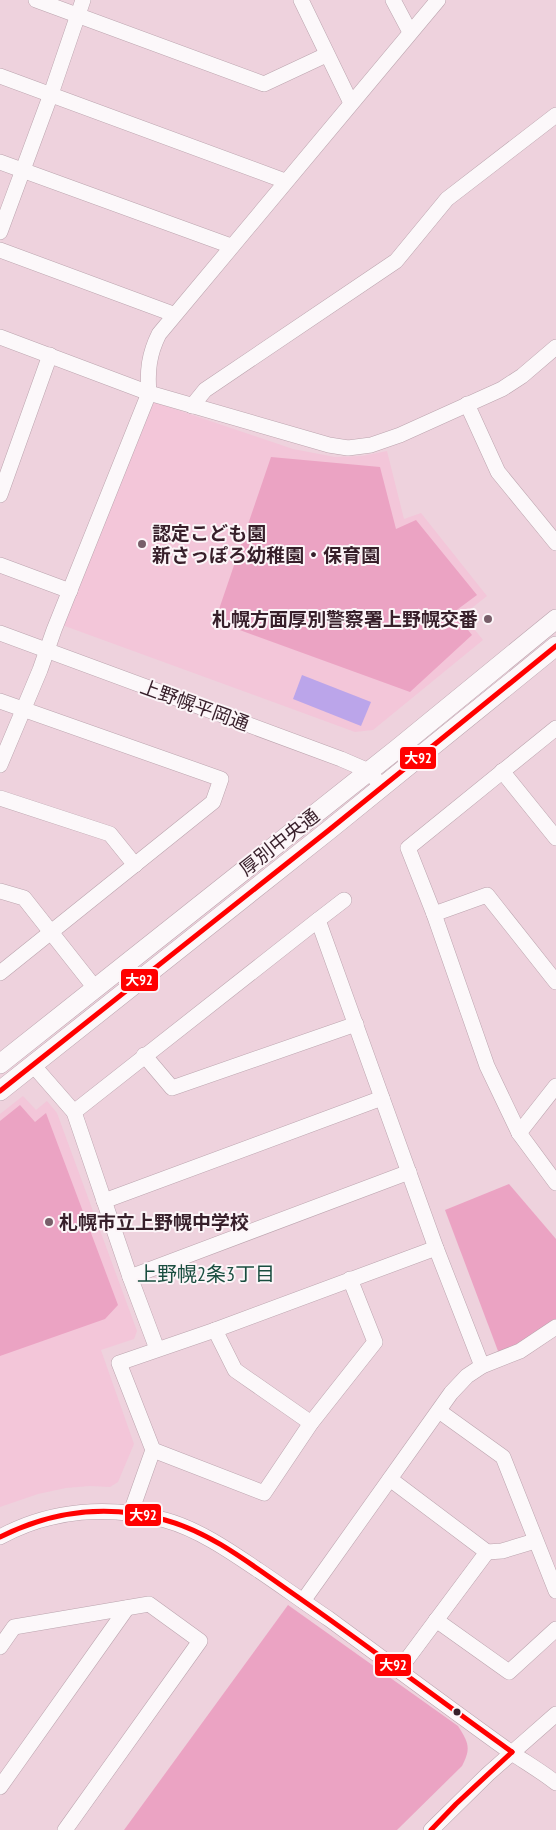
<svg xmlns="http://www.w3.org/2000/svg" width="556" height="1830" font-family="'PT Sans Narrow','Noto Sans JP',sans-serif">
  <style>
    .built { fill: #f3c6d9 }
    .green { fill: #eba3c3 }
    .water { fill: #bba5ea }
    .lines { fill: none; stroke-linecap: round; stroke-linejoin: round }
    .minor-casing { stroke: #bba4ae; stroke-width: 16 }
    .major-casing { stroke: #bba4ae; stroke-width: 20 }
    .minor { stroke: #fcf8fa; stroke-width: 15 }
    .major { stroke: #fcf8fa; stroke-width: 19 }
    .bus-1-casing { stroke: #fcf5f8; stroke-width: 9 }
    .bus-1 { stroke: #f00; stroke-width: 5 }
    .poi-dot { fill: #775e69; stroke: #fcf5f8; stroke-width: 2 }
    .bus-dot { fill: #371f2a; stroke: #fcf5f8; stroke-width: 2 }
    .labels { text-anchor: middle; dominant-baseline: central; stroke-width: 4; stroke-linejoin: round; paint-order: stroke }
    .poi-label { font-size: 19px; font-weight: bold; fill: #371f2a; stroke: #fcf5f8; text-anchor: start }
    .street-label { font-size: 19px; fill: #371f2a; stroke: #fcf5f8 }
    .neighbourhood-label { font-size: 20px; fill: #194d3f; stroke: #fcf5f8 }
    .line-badge { stroke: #fcf5f8; stroke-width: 2 }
    .badge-label { font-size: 14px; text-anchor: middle; font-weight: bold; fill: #fff }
  </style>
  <rect width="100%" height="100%" fill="#eed2dd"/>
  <g class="built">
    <path d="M154,402L293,449L335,457L362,456L387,451L404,519L421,513L487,596L463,615L483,640L373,730L355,732L62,625Z"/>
    <path d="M23,1096L36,1110L47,1101L57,1113L137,1331L134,1339L101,1350L134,1444L118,1482L110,1487L90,1486L66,1488L38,1494L0,1507V1114Z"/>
  </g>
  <g class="green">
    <path d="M271,457L380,467L396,529L416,520L477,595L454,612L472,635L410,692L215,621Z"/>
    <path d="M20,1105L35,1122L46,1113L118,1305L105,1319L0,1356V1121Z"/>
    <path d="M509,1184L556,1239V1327L501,1359L445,1210Z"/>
    <path d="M288,1605L458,1726C469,1743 471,1749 462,1766L397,1830H124Z"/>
  </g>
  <path class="water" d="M302,675L371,702L361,726L293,699Z"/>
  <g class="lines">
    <g class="minor-casing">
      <g id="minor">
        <path d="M36,0L264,84L326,55"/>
        <path d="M301,0L351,103"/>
        <path d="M393,0L410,32"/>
        <path d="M0,76L285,181"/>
        <path d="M0,162L231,246"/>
        <path d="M0,232L51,94L83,0"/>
        <path d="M0,250L173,314"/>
        <path d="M0,337L149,393L329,445L348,448L371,445L400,435L502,389L522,376L556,347"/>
        <path d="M467,404L498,472L556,543"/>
        <path d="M192,406L205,390L396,261L447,199L556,115"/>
        <path d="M0,495L50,355"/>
        <path d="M0,565L70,591"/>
        <path d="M0,633L341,759L369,771L382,787"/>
        <path d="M0,701L221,779L213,802L0,973"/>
        <path d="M556,728L408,848L434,914L487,1066L519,1133L556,1183"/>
        <path d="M0,765L40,670L54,630L149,393C147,371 149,354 159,334L438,0"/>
        <path d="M502,771L556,838"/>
        <path d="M0,798L110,834L135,865"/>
        <path d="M0,891L24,898L95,988"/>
        <path d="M434,914L487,895L556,982"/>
        <path d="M318,920L344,900"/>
        <path d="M144,1055L172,1088L356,1024"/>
        <path d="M33,1065L74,1112L130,1277L157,1349"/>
        <path d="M74,1112L318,920L436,1248L482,1366"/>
        <path d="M519,1133L556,1086"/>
        <path d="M104,1201L382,1098"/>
        <path d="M130,1277L409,1172"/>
        <path d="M215,1330L235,1370L311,1423"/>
        <path d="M439,1411L503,1457L556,1591"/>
        <path d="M153,1450L264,1493L311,1423L375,1342L350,1279"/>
        <path d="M390,1479L487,1552L399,1670"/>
        <path d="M131,1512L153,1450L119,1363L215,1330L436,1248"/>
        <path d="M0,1537C51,1509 110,1505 165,1520C198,1529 230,1551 258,1570C282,1586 305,1603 329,1619C389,1663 449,1708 509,1751C525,1762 541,1771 556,1783"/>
        <path d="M487,1552L502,1551L535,1541"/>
        <path d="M303,1601L451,1393L467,1376L482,1366L520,1351L556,1327"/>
        <path d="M436,1620L509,1672L556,1629"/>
        <path d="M0,1647L14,1627L149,1604L200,1641L65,1830"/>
        <path d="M0,1787L127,1608"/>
        <path d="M431,1830L488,1774L556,1714"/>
      </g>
    </g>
    <g class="major-casing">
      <g id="major">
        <path d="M0,1064L397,749L556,619"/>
        <path d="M0,1091L329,830L556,646"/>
      </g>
    </g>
    <use href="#minor" class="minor"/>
    <use href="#major" class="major"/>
    <g class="bus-1-casing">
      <g id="bus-1">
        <path d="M0,1091L329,830L556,646"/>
        <path d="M0,1537C52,1511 108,1504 165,1520C213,1533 254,1567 295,1595C368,1646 439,1700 512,1752"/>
        <path d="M431,1830L456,1804L512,1752"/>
      </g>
    </g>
    <use href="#bus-1" class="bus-1"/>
  </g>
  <g class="poi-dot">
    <circle cx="142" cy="544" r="5"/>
    <circle cx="488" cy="619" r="5"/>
    <circle cx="49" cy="1222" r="5"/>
  </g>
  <circle class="bus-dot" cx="457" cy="1712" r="4.5"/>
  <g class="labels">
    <g class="poi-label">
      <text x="152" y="533">認定こども園<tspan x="152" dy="22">新さっぽろ幼稚園・保育園</tspan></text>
      <text x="478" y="619" text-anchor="end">札幌方面厚別警察署上野幌交番</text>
      <text x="59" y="1222">札幌市立上野幌中学校</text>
    </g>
    <g class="street-label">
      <text transform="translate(195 705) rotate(20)">上野幌平岡通</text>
      <text transform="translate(279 842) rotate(-38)">厚別中央通</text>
    </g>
    <g class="neighbourhood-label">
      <text x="206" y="1274">上野幌2条3丁目</text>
    </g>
  </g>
  <g class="line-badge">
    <rect x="399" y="746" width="38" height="24" rx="5" fill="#f00"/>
    <rect x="120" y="968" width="39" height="24" rx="5" fill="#f00"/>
    <rect x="124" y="1503" width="38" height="24" rx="5" fill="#f00"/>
    <rect x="374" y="1653" width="38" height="24" rx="5" fill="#f00"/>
  </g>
  <g class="badge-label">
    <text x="418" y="763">大92</text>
    <text x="139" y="985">大92</text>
    <text x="143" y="1520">大92</text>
    <text x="393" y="1670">大92</text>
  </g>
</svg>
